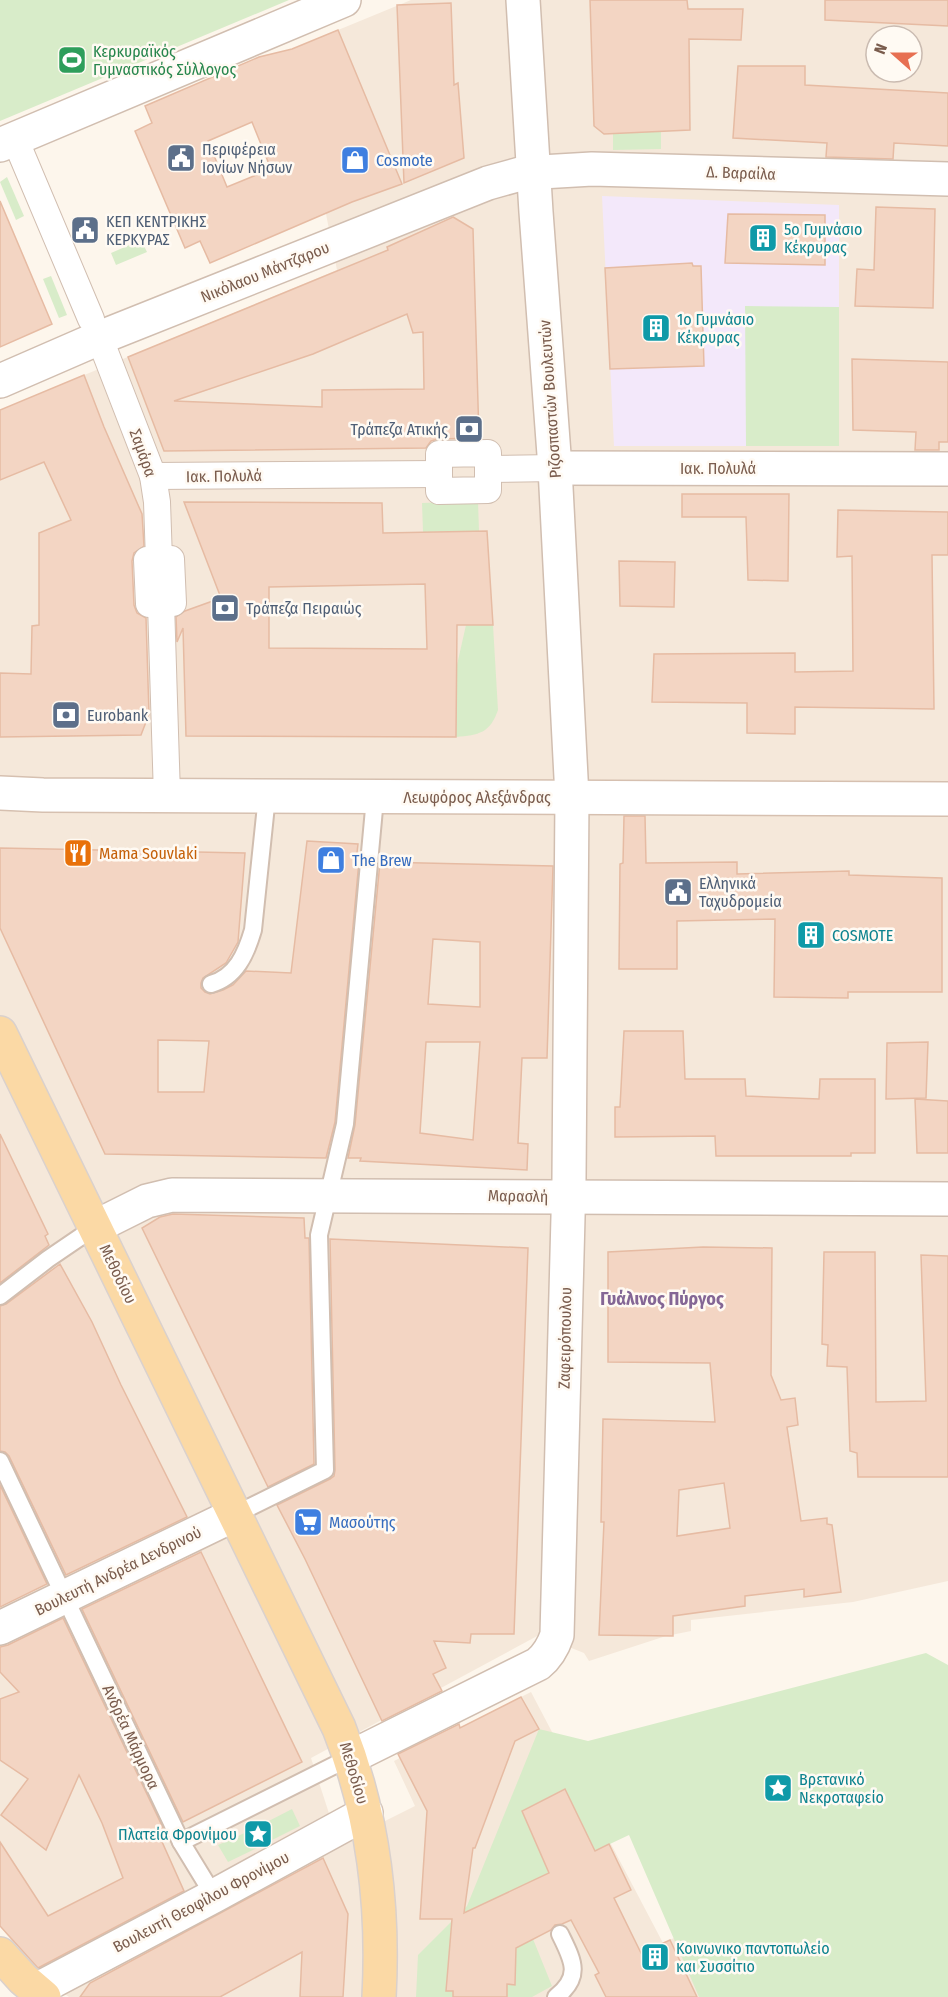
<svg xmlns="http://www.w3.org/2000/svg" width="948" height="1997" font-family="'Fira Sans Condensed',sans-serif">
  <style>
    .residential { fill: #f5e8da; fill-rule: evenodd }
    .education { fill: #f3e8fa }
    .green { fill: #d8ecc9 }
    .building { fill: #f3d5c3; stroke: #e6bba3; stroke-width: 1.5; fill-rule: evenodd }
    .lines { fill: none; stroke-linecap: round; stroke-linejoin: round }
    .service-casing { stroke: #d1beb0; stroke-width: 20 }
    .pedestrian-casing { stroke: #d1beb0; stroke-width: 28 }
    .minor-casing { stroke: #d1beb0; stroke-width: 36 }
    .tertiary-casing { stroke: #d1beb0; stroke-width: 36 }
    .secondary-casing { stroke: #d6c0b0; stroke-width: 36 }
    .primary-casing { stroke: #dad1cd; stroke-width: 36 }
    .service { stroke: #fff; stroke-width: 16 }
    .pedestrian { stroke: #fff; stroke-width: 26 }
    .minor { stroke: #fff; stroke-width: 33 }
    .tertiary { stroke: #fff; stroke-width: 33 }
    .secondary { stroke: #fff; stroke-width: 33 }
    .primary { stroke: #fbd9a5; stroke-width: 33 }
    .labels { text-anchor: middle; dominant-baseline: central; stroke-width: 5; stroke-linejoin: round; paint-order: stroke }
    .leisure-label { font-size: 16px; fill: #27864d; stroke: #fffaf3; text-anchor: start }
    .service-label { font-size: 16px; fill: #4e5e75; stroke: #fffaf3; text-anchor: start }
    .shop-label { font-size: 16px; fill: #366cbe; stroke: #fffaf3; text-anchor: start }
    .street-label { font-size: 16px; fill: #7a5c4d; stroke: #fffaf3 }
    .culture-label { font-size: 16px; fill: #0d838f; stroke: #fffaf3; text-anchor: start }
    .food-label { font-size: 16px; fill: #c56008; stroke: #fffaf3; text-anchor: start }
    .neighbourhood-label { font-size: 18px; font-weight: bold; fill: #846695; stroke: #fffaf3 }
  </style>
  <rect width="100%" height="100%" fill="#fdf6ec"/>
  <path class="residential" d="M411,0H948V1581L853,1602L691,1620V1631L666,1636L589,1661L584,1653L539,1635L311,1758L339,1844L415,1806L394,1761L531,1692L663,1943L674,1938L700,1997H69L38,1975L0,1926V410L337,270L326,214L259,57L292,49ZM876,36H912V72H876Z"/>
  <path class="education" d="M602,196L839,205V446H614Z"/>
  <g class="green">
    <path d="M0,0H289L0,121Z"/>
    <path d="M661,131V149L613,150V133Z"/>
    <path d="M7,177L24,216L16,220L0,182Z"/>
    <path d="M141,240L147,252L116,265L111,253Z"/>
    <path d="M51,276L67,315L59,318L43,279Z"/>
    <path d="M745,306L839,307V446H746Z"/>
    <path d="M478,501L479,531L423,532L422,503Z"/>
    <path d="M466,625H493L498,710C490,733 479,735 456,737L457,665Z"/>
    <path d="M926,1653L948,1665V1997H699L629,1835L595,1851L564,1789L522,1811L549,1873L505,1894L526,1942L533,1939L552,1986L532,1997H507V1984L515,1985L517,1930L453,1991V1997H416L418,1955L467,1906L539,1729L588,1741Z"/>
    <path d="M292,1809L300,1826L270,1841L261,1825Z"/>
    <path d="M249,1831L257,1848L228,1862L218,1845Z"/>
  </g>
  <g class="building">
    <path d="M590,0H687L688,9H743L741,40L689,39L690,130L604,134L594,126Z"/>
    <path d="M825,0H948V26L825,20Z"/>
    <path d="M451,3L454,85L458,83L464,158L404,183L397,5Z"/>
    <path d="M338,30L402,184L352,202L210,263L200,241L185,248L135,131L152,123L145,106L259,57L292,49ZM252,122L271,169L227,187L208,141Z"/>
    <path d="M738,66H805V85L948,93V146L894,143L893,159L826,157L827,143L733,138Z"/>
    <path d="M0,201L52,324L0,347Z"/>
    <path d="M876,207L935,209L933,308L855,306L857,269L874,270Z"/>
    <path d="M728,214L825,215V265L725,263Z"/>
    <path d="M453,217L473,229L479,438L438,439L431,441L426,448L164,451L128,357L388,250L387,247ZM407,314L413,333L423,332L424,389L322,390V407L174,401L313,354Z"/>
    <path d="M692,263L693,266H701L704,366L610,369L605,268Z"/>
    <path d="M852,359L948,362V442H939V450H915L916,432L853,430Z"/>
    <path d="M84,375L104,427L142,514L144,546L134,553L132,561L134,605L137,613L146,618L149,714L141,735L0,737V673L31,674L32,626L39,625V533L71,520L44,462L0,480V410Z"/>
    <path d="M682,494H789L788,581L748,580L746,517H682Z"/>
    <path d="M184,502L382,503L383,533L487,531L493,625H457L456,737L186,736L183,628L177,642L176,617L185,611L221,598ZM425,584L427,649L269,648V587Z"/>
    <path d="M838,510L948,512V555H932L934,709L795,707V734L747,733V703L652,702L654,654L795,653V672L853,671L852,556L837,557Z"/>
    <path d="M619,561L675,562L674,607L620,606Z"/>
    <path d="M624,816H645L646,863L737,862V874L849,871V875L942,878V992H848V998L774,997L775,919L677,921V969H619L620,864L623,863Z"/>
    <path d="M307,841L358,844L356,861H359L335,1122L326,1158L105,1154L0,928V848L245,853L238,942L226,963L203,978L201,983V988L205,992L210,994L223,990L233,985L246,971L291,973ZM158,1040L209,1041L204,1092H158Z"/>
    <path d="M380,862L553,866L547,1058H522L518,1143L528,1144L527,1170L360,1161L361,1158H348L355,1125ZM433,939L480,942V1007L428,1004ZM426,1042H480L473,1140L420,1133Z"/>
    <path d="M624,1031H683L685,1079H745L746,1096L819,1099L820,1079H875V1153H851V1156H716L715,1136L615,1137V1107H620Z"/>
    <path d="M928,1042L926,1098L886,1099L887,1043Z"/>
    <path d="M915,1099L948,1101V1153H917Z"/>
    <path d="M0,1134L48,1234L45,1236L49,1245L0,1283Z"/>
    <path d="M173,1214L304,1218L305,1238H309L314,1464L268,1487L142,1228L160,1217Z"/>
    <path d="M330,1239L528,1248L514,1634H471L470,1643L434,1641L446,1668L433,1674L442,1691L382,1721L305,1559L277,1505L330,1479L334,1476L335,1470Z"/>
    <path d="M703,1247L772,1248L771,1375L781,1400L795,1398L798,1425L787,1427L801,1521L827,1518V1524L832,1525L841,1592L804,1597V1589L745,1596V1606L673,1616V1636L599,1635L604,1522H601L603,1419L715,1422L710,1363L608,1362V1252ZM724,1483L730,1528L677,1536L679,1490Z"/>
    <path d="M824,1252H875L876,1402L926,1401L921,1255L948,1256V1477H858L857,1453L850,1451L847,1367L827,1366L828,1345L822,1344Z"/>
    <path d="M60,1264L92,1322L121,1385L187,1517L66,1575L9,1456L5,1452L0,1451V1306L6,1304Z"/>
    <path d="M0,1485L47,1584L0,1607Z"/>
    <path d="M201,1552L302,1762L183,1822L82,1609Z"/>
    <path d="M63,1618L165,1832L159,1835L184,1891L38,1968L0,1926V1842L48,1916L123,1878L102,1823L79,1775L46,1850L1,1815L28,1779L0,1760V1699L19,1692L0,1672V1647L8,1645Z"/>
    <path d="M521,1697L539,1729L515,1741L475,1848H473L464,1913L549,1873L522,1811L565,1789L595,1851L609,1844L631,1890L614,1898L641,1953L670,1940L697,1997H606L595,1975L599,1973L571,1920L562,1924L555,1925L551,1930L516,1948L515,1985L507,1984V1997H453V1991H446L452,1919H420L427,1811L398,1754L459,1724L460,1728Z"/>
    <path d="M323,1858L348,1914L343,1997H300L302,1952L220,1997H80L90,1983Z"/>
  </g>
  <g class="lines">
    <g class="service-casing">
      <g id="service">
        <path d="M211,984C236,977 246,954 253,930L267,796"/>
        <path d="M0,1296L48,1259L95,1227"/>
        <path d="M0,1461L181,1842L214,1896"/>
        <path d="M236,1514L325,1470L319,1235L345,1124L375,798"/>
        <path d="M181,1842L351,1757"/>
        <path d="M556,1997C583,1976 572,1959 560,1934"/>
      </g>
    </g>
    <g class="pedestrian-casing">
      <g id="pedestrian">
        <path d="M15,139L91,319"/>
        <path d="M105,352L153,476L157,502L159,560"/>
        <path d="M488,453V490L439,491V454Z"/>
        <path d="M488,469L555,468"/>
        <path d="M153,476L439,474"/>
        <path d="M171,559L173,603L149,604L147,560Z"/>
        <path d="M161,604L167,796"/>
      </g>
    </g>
    <g class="minor-casing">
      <g id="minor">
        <path d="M0,381L99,338L488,183L524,173L592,169L948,179"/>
        <path d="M555,468L948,469"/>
        <path d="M0,1628L236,1514"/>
        <path d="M351,1757L538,1664C548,1656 553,1647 557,1635L569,1179L572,797"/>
        <path d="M36,1990L214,1896L366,1813"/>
      </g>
    </g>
    <g class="tertiary-casing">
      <g id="tertiary">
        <path d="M523,0L536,212L555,468L572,797"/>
        <path d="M0,145L344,0"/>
        <path d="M95,1227L147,1201L172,1195L948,1199"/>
      </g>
    </g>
    <g class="secondary-casing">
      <path id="secondary" d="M0,793L43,795L948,799"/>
    </g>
    <g class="primary-casing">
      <g id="primary">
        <path d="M0,1033L339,1728C373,1814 384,1905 379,1997"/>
        <path d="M0,1954L23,1979L44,1997"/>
      </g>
    </g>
    <use href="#service" class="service"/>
    <use href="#pedestrian" class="pedestrian"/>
    <use href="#minor" class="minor"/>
    <use href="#tertiary" class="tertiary"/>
    <use href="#secondary" class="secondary"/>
    <use href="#primary" class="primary"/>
  </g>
  <defs>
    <g id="stadium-square" transform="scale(1.5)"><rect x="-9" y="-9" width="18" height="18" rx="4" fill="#2e9e5b" stroke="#fffaf3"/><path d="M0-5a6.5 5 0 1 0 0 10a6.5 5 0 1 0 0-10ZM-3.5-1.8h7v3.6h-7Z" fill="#fff"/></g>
    <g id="civic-square" transform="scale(1.5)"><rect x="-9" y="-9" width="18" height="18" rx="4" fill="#5c6f8a" stroke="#fffaf3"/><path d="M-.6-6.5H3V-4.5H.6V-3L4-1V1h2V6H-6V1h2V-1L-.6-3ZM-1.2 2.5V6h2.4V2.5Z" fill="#fff"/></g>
    <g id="shop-square" transform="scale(1.5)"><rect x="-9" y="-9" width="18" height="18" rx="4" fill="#3f7fe0" stroke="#fffaf3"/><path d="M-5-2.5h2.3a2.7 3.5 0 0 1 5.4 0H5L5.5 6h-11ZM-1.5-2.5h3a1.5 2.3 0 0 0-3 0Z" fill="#fff"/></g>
    <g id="building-square" transform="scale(1.5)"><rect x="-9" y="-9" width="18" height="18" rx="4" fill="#0f9aa8" stroke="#fffaf3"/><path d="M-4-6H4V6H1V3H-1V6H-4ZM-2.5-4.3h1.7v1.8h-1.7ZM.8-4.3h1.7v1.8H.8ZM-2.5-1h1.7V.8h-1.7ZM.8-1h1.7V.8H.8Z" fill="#fff"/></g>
    <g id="bank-square" transform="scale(1.5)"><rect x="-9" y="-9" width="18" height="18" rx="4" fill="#5c6f8a" stroke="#fffaf3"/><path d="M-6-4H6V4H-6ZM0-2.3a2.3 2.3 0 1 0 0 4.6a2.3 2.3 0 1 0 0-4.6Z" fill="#fff"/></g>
    <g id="restaurant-square" transform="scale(1.5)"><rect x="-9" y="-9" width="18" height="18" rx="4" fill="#e8710a" stroke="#fffaf3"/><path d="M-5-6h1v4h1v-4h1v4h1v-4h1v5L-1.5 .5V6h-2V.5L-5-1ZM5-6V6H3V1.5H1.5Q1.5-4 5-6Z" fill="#fff"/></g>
    <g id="supermarket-square" transform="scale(1.5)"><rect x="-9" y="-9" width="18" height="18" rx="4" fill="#3f7fe0" stroke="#fffaf3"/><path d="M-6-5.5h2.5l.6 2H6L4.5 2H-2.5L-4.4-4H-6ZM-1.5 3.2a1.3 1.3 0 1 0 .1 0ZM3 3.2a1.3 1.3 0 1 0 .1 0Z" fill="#fff"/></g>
    <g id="sight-square" transform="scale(1.5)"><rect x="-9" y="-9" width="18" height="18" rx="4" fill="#0f9aa8" stroke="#fffaf3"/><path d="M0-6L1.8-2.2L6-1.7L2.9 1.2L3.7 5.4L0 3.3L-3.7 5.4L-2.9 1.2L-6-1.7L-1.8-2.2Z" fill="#fff"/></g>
  </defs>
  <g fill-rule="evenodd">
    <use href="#stadium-square" x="72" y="60"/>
    <use href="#civic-square" x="181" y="158"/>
    <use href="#shop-square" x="355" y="160"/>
    <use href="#civic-square" x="85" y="230"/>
    <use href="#building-square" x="763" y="238"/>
    <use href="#building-square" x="656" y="328"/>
    <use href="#bank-square" x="469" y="429"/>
    <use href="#bank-square" x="225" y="608"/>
    <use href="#bank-square" x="66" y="715"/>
    <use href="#restaurant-square" x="78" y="853"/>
    <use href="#shop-square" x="331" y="860"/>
    <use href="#civic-square" x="678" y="892"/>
    <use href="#building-square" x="811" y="935"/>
    <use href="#supermarket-square" x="308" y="1522"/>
    <use href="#sight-square" x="778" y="1788"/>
    <use href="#sight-square" x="258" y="1834"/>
    <use href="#building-square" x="655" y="1957"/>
  </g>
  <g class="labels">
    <g class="leisure-label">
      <text x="93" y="51">Κερκυραϊκός<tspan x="93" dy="18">Γυμναστικός Σύλλογος</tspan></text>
    </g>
    <g class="service-label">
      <text x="202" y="149">Περιφέρεια<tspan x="202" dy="18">Ιονίων Νήσων</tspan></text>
      <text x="106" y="221">ΚΕΠ ΚΕΝΤΡΙΚΗΣ<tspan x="106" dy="18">ΚΕΡΚΥΡΑΣ</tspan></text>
      <text x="448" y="429" text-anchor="end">Τράπεζα Ατικής</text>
      <text x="246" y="608">Τράπεζα Πειραιώς</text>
      <text x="87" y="715">Eurobank</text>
      <text x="699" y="883">Ελληνικά<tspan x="699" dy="18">Ταχυδρομεία</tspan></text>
    </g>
    <g class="shop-label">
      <text x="376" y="160">Cosmote</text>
      <text x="352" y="860">The Brew</text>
      <text x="329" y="1522">Μασούτης</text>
    </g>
    <g class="street-label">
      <text transform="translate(741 173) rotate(2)">Δ. Βαραίλα</text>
      <text transform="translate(265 272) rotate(-22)">Νικόλαου Μάντζαρου</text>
      <text transform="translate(550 399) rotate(-94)">Ριζοσπαστών Βουλευτών</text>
      <text transform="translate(143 453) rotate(70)">Σαμάρα</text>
      <text x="718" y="468">Ιακ. Πολυλά</text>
      <text transform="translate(224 476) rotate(-1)">Ιακ. Πολυλά</text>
      <text x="477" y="797">Λεωφόρος Αλεξάνδρας</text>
      <text transform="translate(518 1196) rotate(1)">Μαρασλή</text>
      <text transform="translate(118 1274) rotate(64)">Μεθοδίου</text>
      <text transform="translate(565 1338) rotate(-89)">Ζαφειρόπουλου</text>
      <text transform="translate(118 1571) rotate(-26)">Βουλευτή Ανδρέα Δενδρινού</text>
      <text transform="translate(131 1737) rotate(65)">Ανδρέα Μάρμορα</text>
      <text transform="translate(354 1773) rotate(73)">Μεθοδίου</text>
      <text transform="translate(201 1902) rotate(-28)">Βουλευτή Θεοφίλου Φρονίμου</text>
    </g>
    <g class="culture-label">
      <text x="784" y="229">5ο Γυμνάσιο<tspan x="784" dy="18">Κέκρυρας</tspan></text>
      <text x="677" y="319">1ο Γυμνάσιο<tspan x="677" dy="18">Κέκρυρας</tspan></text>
      <text x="832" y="935">COSMOTE</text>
      <text x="799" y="1779">Βρετανικό<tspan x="799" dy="18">Νεκροταφείο</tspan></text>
      <text x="237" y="1834" text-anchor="end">Πλατεία Φρονίμου</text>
      <text x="676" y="1948">Κοινωνικο παντοπωλείο<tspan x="676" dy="18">και Συσσίτιο</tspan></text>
    </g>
    <g class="food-label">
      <text x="99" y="853">Mama Souvlaki</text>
    </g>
    <g class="neighbourhood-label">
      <text x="662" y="1299">Γυάλινος Πύργος</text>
    </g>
  </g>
  <g transform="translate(894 54) rotate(291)"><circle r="28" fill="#fffaf3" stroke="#cabbb1" stroke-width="1.5"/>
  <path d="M0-4.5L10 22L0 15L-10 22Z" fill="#e76f51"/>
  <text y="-9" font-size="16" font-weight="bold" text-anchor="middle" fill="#7a5c4d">N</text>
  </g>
</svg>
